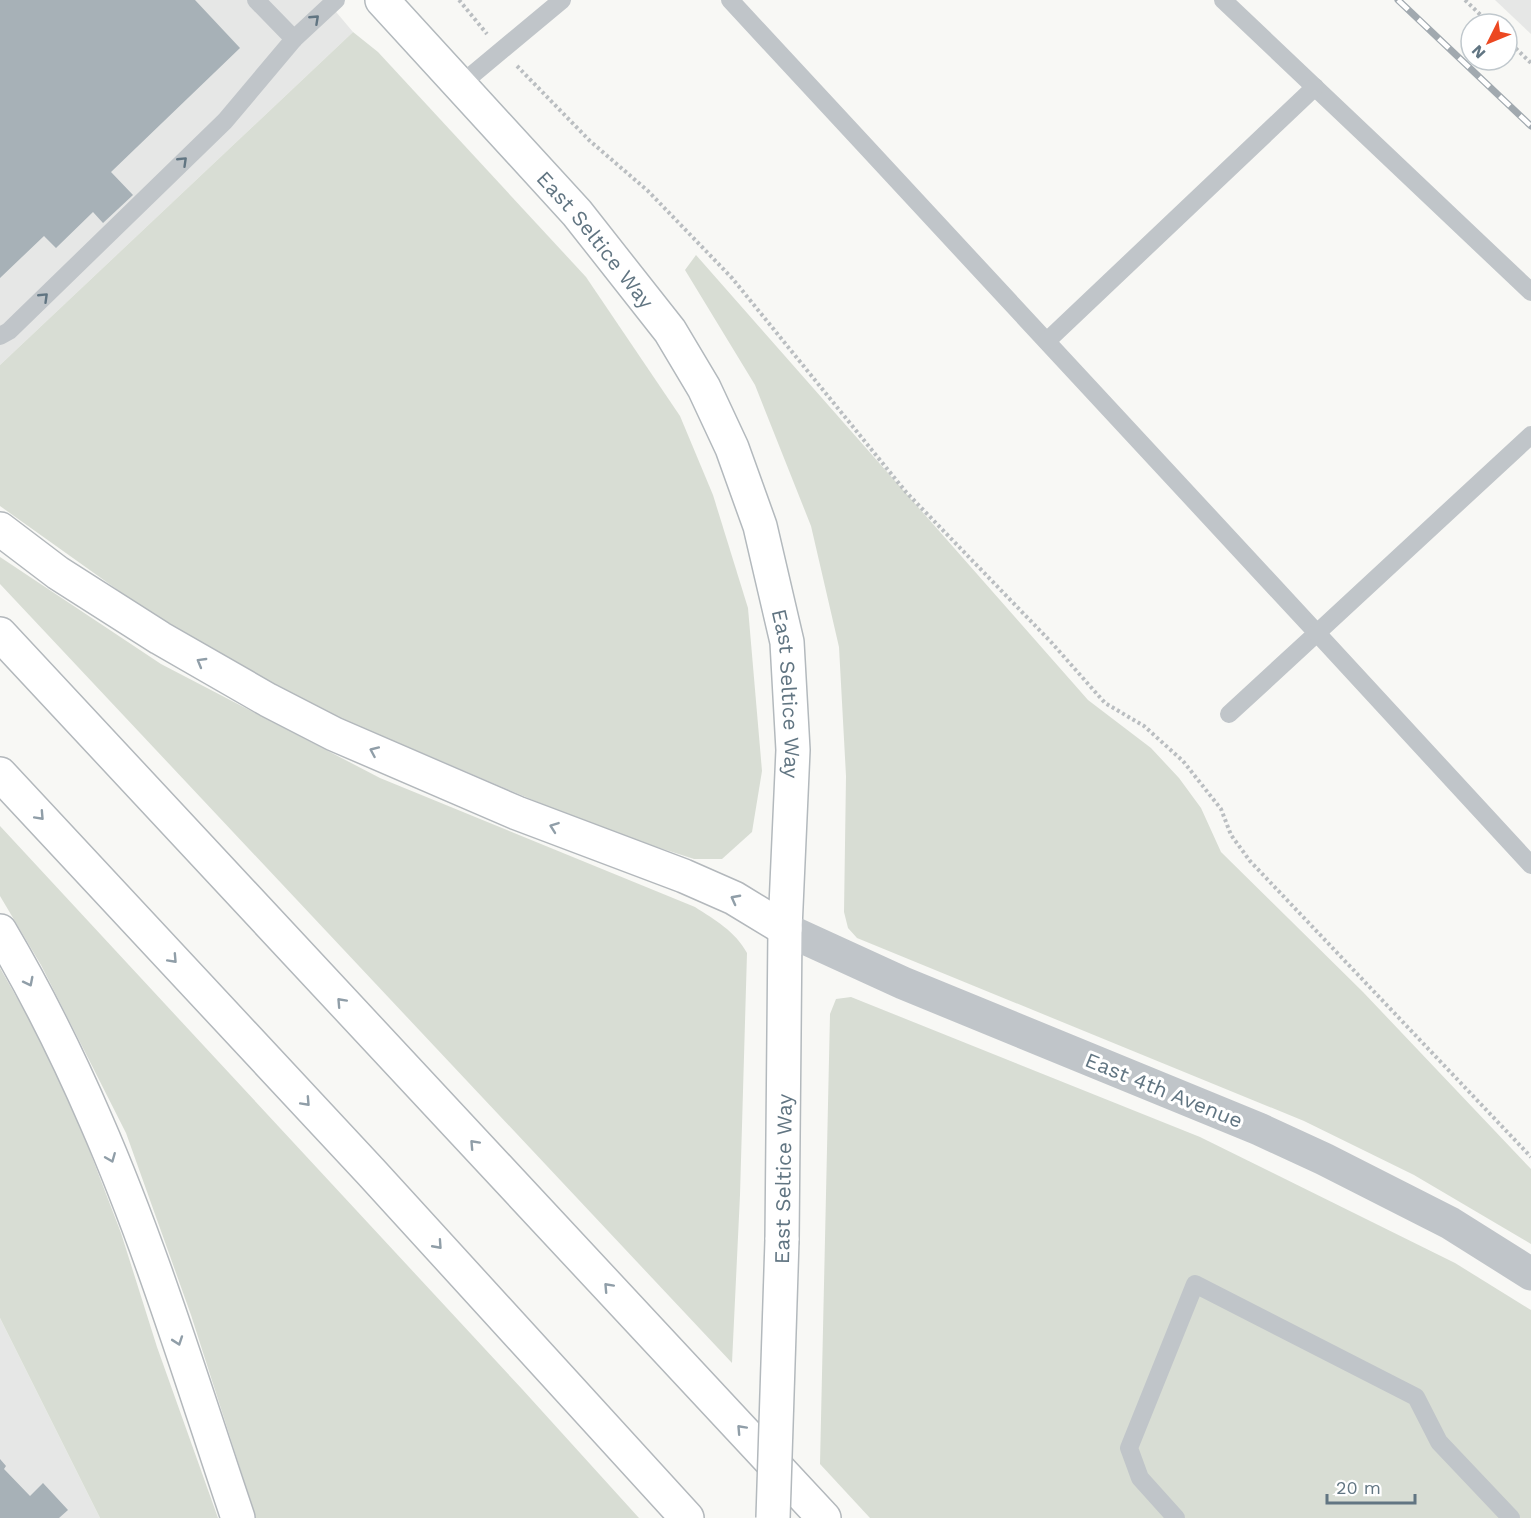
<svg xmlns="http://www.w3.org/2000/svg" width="1531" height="1518" font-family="'Work Sans',sans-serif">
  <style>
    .built { fill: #e6e7e6 }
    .green { fill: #d8ddd4 }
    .building { fill: #a7b1b7 }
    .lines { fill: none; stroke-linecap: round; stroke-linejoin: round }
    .primary-casing { stroke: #b3b9bd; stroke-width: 36 }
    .motorway-casing { stroke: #b3b8bc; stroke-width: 36 }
    .path { stroke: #babec1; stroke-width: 4; stroke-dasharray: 3 3; stroke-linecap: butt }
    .service { stroke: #c0c5c9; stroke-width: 18 }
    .tertiary { stroke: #c0c5c9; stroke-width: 33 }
    .primary { stroke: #fff; stroke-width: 33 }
    .motorway { stroke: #fff; stroke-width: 33 }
    .rail-casing { stroke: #a1a9af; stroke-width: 7 }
    .rail { stroke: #fff; stroke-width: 4.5; stroke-dasharray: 14; stroke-linecap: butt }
    .primary-bridge-casing { stroke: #b3b9bd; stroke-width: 36; stroke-linecap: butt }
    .primary-bridge { stroke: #fff; stroke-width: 33 }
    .oneway { stroke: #617582 }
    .oneway2 { stroke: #909ea8 }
    .labels { text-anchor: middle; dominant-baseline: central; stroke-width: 6; stroke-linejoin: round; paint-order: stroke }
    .street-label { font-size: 21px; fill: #617582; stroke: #fff }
  </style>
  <rect width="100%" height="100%" fill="#f8f8f5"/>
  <g class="built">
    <path d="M0,0H326L353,32L0,365Z"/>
    <path d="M1495,0H1531V34Z"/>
    <path d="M0,1318L100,1518H0Z"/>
  </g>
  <g class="green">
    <path d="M353,32L378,52L586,277L680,416L713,495L748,608L762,771L752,832L722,859H694L601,829L279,692L143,608L0,506V365Z"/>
    <path d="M696,255L1088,700L1151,748L1179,778L1201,808L1221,852L1363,992L1531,1169V1244L1414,1175L1304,1121L857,938L848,928L844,912L846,776L839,647L811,526L755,385L685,270Z"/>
    <path d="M0,557L161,664L380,778L695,907C715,920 735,931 747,953L740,1195L732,1363L0,584Z"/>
    <path d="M0,826L522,1389L639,1518H256L191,1315L126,1133L41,965L0,896Z"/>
    <path d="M0,968L38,1035L82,1131L121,1233L157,1347L218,1518H100L0,1318Z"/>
    <path d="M851,997L1200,1137L1455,1263L1531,1310V1518H870L820,1464L830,1014L836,999Z"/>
  </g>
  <g class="building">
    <path d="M0,0H195L240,48L111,172L133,195L103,223L93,212L56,248L44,236L0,278Z"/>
    <path d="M0,1459L6,1466L4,1469L30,1496L43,1483L68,1510L59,1518H0Z"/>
  </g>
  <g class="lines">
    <g class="primary-casing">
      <g id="primary">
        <path id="s1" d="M382,0L577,213L670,331L704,388L732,448L760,526L787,642L793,750L785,929L782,1240"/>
      </g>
    </g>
    <g class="motorway-casing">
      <g id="motorway">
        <path d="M0,529L58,573L160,638L268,700L334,734L517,813L684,876L734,898L785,929"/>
        <path d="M0,634L824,1518"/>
        <path d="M0,774L371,1172L687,1518"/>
        <path d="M0,931C36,992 68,1056 96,1121C152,1249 193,1385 238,1518"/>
      </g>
    </g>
    <g class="path">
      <path d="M459,0L487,34"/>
      <path d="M1465,0L1490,24"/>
      <path d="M1507,40L1531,63"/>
      <path d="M517,66L590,141L648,191L732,278L906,492L1051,642L1105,703L1144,726L1183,761L1221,809L1231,835L1250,861L1531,1157"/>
    </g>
    <g class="service">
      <path d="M256,0L294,39"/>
      <path d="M730,0L1317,633L1229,714"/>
      <path d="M1223,0L1531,292"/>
      <path d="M460,85L562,0"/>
      <path d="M0,336L9,331L225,121L294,39L336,0"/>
      <path d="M1047,341L1315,87"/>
      <path d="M1531,435L1317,633L1531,865"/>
      <path d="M1176,1518L1140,1478L1129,1448L1195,1284L1416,1397L1439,1442L1511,1518"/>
    </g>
    <path class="tertiary" d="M785,929L903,983L1259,1129L1324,1159L1450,1223L1531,1274"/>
    <use href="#primary" class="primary"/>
    <use href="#motorway" class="motorway"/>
    <g class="rail-casing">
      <path id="rail" d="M1398,0L1531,126"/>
    </g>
    <use href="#rail" class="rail"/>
    <g class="primary-bridge-casing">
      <path id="primary-bridge" d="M773,1518L782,1240"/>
    </g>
    <use href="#primary-bridge" class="primary-bridge"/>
  </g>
  <defs><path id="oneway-chevron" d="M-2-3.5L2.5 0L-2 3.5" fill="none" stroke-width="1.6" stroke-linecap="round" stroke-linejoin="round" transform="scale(1.5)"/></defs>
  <g class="oneway">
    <use href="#oneway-chevron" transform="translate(315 19) rotate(-43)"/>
    <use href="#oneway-chevron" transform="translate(183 161) rotate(-44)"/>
    <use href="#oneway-chevron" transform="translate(44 297) rotate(-44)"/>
  </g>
  <g class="oneway2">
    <use href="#oneway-chevron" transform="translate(201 662) rotate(-150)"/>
    <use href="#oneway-chevron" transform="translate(374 751) rotate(-156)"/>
    <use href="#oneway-chevron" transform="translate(40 816) rotate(47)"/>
    <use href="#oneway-chevron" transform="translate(554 827) rotate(-160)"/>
    <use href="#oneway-chevron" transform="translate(735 899) rotate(-152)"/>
    <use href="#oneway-chevron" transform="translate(173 959) rotate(47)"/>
    <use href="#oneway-chevron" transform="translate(29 982) rotate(63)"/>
    <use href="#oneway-chevron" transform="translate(341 1002) rotate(-133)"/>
    <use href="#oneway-chevron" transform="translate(306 1102) rotate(47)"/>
    <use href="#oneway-chevron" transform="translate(474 1144) rotate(-133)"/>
    <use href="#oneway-chevron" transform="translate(111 1158) rotate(68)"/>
    <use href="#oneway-chevron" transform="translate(438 1245) rotate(48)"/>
    <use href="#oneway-chevron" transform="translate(608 1287) rotate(-133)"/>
    <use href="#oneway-chevron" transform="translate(178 1341) rotate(71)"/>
    <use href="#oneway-chevron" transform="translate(741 1429) rotate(-133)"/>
  </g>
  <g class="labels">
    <g class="street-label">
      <text stroke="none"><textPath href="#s1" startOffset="321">East Seltice Way</textPath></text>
      <text stroke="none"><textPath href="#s1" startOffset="825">East Seltice Way</textPath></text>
      <text transform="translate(1164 1090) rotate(22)">East 4th Avenue</text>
      <text transform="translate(783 1179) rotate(-89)">East Seltice Way</text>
    </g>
  </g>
  <g transform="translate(1489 42) rotate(227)"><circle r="28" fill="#ffffff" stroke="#c0c8cd" stroke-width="1.5"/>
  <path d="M0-4.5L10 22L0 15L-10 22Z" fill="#ec4821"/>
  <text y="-9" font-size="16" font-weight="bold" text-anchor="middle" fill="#617582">N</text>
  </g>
  <path d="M1327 1494v9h88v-9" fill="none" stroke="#617582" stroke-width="3"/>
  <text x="1336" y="1494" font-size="18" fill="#617582" stroke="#ffffff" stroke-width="4.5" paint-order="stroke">20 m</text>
</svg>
